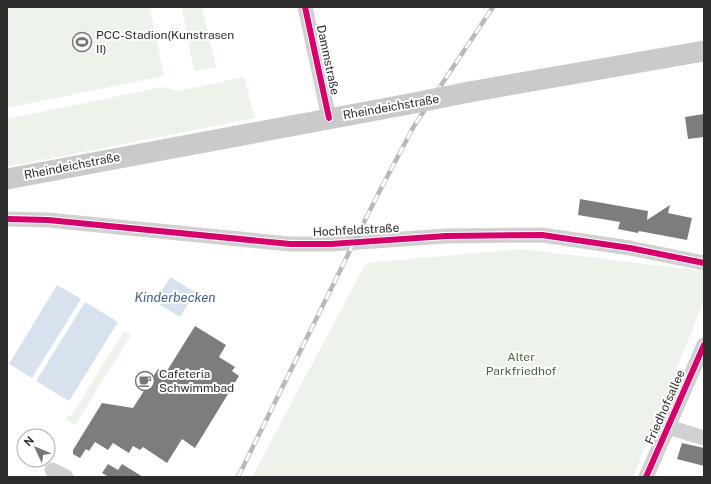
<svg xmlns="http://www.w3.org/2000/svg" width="711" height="484" font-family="'Public Sans',sans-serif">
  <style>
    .green { fill: #edf2eb }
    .water { fill: #d8e2ee }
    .building { fill: #7d7d7d }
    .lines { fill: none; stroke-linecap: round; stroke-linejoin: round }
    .street { stroke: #d1d1d1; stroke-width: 15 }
    .secondary { stroke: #cacaca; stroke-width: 21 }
    .rail-casing { stroke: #b8b8b8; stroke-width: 4.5 }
    .rail { stroke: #fff; stroke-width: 3; stroke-dasharray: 9; stroke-linecap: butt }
    .secondary-bridge { stroke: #cacaca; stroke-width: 21 }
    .cycleway-casing { stroke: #fff; stroke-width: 8 }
    .cycleway { stroke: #d6006c; stroke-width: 6 }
    .labels { text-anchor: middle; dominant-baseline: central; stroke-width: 4; stroke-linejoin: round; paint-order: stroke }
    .poi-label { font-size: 12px; fill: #2c2c2c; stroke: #fff; text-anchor: start }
    .street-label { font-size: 12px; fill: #2c2c2c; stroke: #fff }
    .park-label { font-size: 12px; fill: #49623e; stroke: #fff }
    .water-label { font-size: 13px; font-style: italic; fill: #436084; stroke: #fff }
  </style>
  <rect width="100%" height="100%" fill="#fff"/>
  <g class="green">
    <path d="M7,7H150L164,76L7,108Z"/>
    <path d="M182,7H202L216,67L194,71Z"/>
    <path d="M244,77L255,118L7,167V119L162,87L178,91Z"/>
    <path d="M521,249L704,271V301L633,477H252L366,263Z"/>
    <path d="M124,331L131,335L75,425L66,419L69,415L71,416Z"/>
  </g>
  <g class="water">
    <path d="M170,277L195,292L180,317L155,302Z"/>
    <path d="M57,285L81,299L32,378L9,364Z"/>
    <path d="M85,302L118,322L69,401L36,381Z"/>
  </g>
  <g class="building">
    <path d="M704,114V137L688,139L685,117Z"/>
    <path d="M580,199L648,211L647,220L670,205L668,213L692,218L687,240L639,231L638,233L618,229L620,222L578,215Z"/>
    <path d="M195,326L226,345L219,357L235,367L232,371L239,376L195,448L182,439L167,463L143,447L140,450L133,446L129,453L113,443L108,450L95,442L89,451L86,449L80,458L73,454V450L102,403L133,408L158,369L165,374Z"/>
    <path d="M682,443L704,448V466L677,459Z"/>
    <path d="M108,464L118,470L122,464L143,477H109L102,473Z"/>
  </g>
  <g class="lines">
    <g class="street">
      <path d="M305,7L329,118"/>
      <path d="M7,219L48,220L290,244H331L446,236L542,235L630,248L704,263"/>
      <path d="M668,427L704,438"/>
      <path d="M52,470L66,477"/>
      <path d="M646,477L704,345"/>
    </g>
    <g class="secondary">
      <path d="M469,92L704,51"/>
      <path d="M7,179L409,104"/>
    </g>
    <g class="rail-casing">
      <path id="rail" d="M238,477L377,196L414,126L493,7"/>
    </g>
    <use href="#rail" class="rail"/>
    <path class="secondary-bridge" d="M409,104L469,92"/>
    <g class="cycleway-casing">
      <g id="cycleway">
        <path d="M305,7L329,118"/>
        <path d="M7,219L48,220L290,244H331L446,236L542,235L630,248L704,263"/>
        <path d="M646,477L704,345"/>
      </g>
    </g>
    <use href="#cycleway" class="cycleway"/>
  </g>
  <defs>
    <g id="stadium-ring" transform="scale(1)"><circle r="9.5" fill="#fff" stroke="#767676" stroke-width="1.5"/><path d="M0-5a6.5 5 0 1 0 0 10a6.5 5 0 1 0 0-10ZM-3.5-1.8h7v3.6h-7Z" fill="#767676"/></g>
    <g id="cafe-ring" transform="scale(1)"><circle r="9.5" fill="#fff" stroke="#767676" stroke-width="1.5"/><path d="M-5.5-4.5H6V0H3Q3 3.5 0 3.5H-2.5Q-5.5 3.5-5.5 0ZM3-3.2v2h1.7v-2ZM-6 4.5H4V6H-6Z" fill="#767676"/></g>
  </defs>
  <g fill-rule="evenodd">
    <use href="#stadium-ring" x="82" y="42"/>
    <use href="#cafe-ring" x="145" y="381"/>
  </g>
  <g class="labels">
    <g class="poi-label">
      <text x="96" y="35">PCC-Stadion(Kunstrasen<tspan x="96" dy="14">II)</tspan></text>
      <text x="159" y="374">Cafeteria<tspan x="159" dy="14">Schwimmbad</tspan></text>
    </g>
    <g class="street-label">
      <text transform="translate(328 60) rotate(78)">Dammstraße</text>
      <text transform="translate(391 107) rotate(-10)">Rheindeichstraße</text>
      <text transform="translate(72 166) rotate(-11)">Rheindeichstraße</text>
      <text transform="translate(356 230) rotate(-3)">Hochfeldstraße</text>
      <text transform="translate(665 407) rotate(-66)">Friedhofsallee</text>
    </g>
    <g class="park-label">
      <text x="521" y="357">Alter<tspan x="521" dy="14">Parkfriedhof</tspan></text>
    </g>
    <g class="water-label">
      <text x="175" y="297">Kinderbecken</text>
    </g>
  </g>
  <rect width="711" height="484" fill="none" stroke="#2c2c2c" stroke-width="16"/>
  <g transform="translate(36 448) rotate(314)"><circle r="19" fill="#ffffff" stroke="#ababab"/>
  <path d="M0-3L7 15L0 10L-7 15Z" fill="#767676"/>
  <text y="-6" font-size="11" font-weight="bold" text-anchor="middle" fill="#2c2c2c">N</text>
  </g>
</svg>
